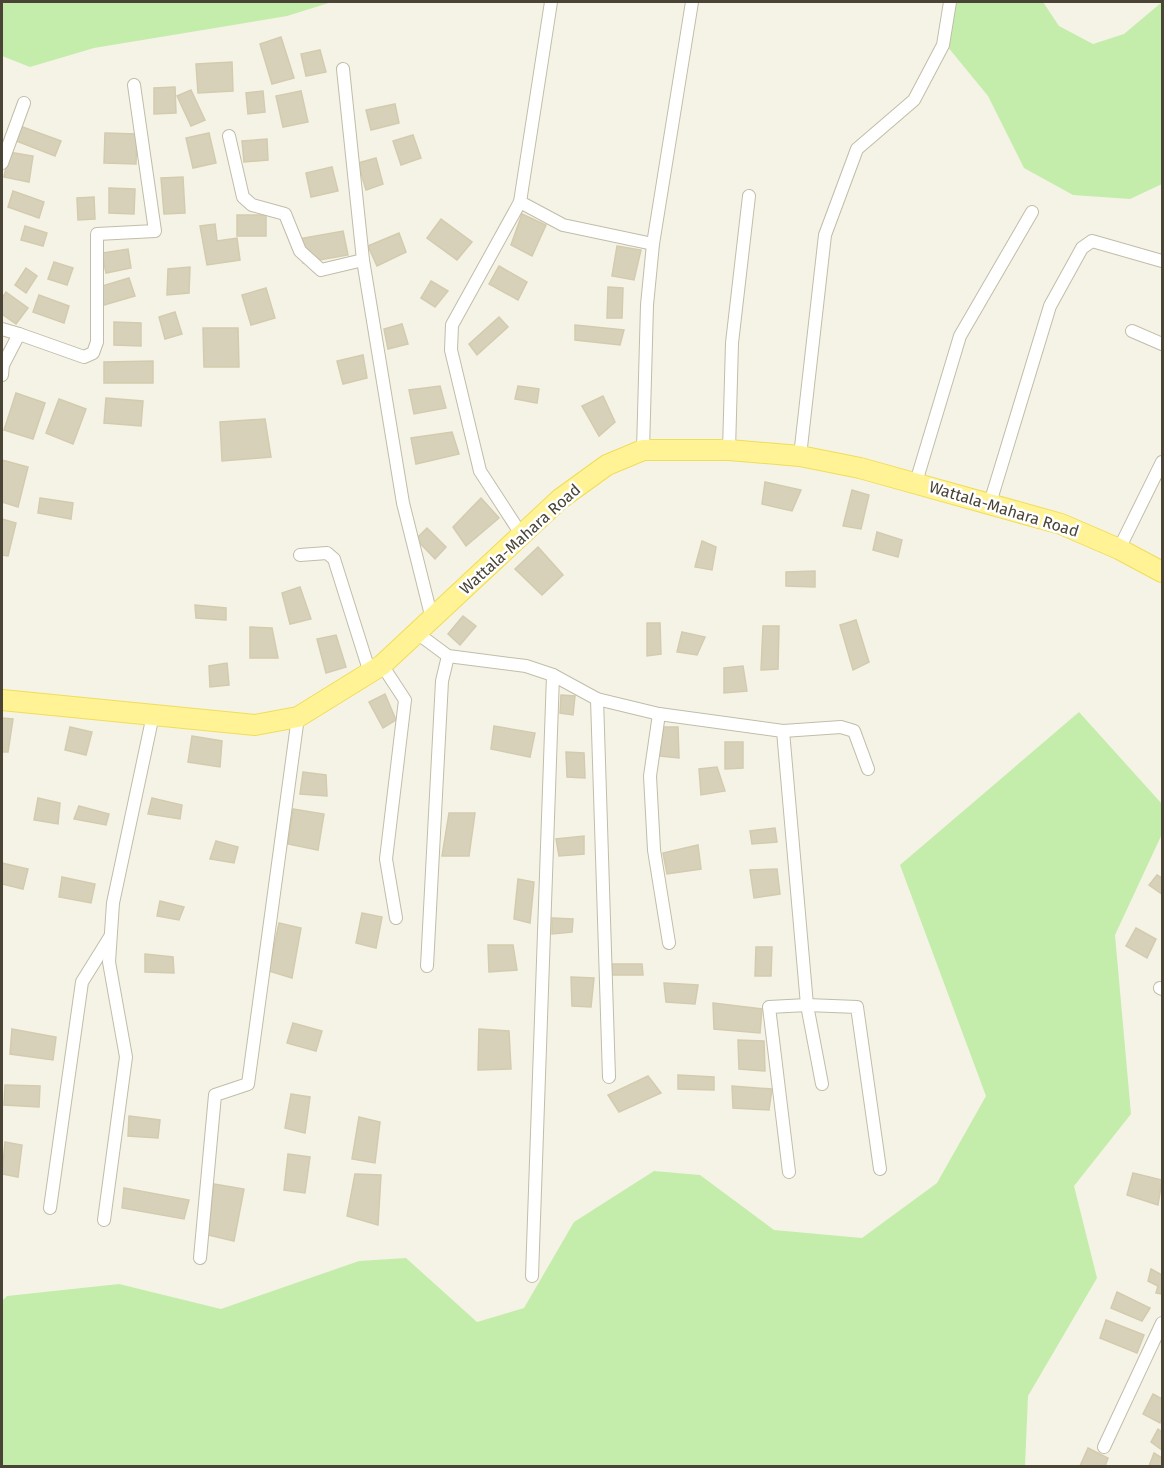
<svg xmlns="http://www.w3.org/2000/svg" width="1164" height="1468" font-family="'Fira Sans',sans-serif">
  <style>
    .green { fill: #c4edab }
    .building { fill: #d8d1ba; stroke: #d3cbad; stroke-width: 1.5 }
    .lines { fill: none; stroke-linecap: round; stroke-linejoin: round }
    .minor-casing { stroke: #c1bda8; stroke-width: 14 }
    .primary-casing { stroke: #f0dd59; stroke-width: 22 }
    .minor { stroke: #fff; stroke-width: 12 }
    .primary { stroke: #fff395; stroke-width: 20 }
    .labels { text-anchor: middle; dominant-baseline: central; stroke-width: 5; stroke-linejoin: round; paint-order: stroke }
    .street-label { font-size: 16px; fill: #494435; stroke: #fff }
  </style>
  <rect width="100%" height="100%" fill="#f5f3e6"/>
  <g class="green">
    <path d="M2,2H332L287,16L94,48L30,67L2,56Z"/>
    <path d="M951,2H1043L1059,26L1093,44L1124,34L1162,2V184L1130,199L1073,195L1024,168L988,96L947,46Z"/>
    <path d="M1079,712L1162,804V834L1115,935L1131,1114L1074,1186L1097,1278L1028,1396L1025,1466H2V1301L7,1296L119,1284L221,1309L359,1261L406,1258L477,1322L524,1308L574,1222L654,1171L700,1175L774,1230L862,1238L937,1183L986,1096L900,865Z"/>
  </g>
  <g class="building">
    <path d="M281,37L294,78L272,84L260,44Z"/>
    <path d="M320,50L326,72L306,76L301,54Z"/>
    <path d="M232,62L233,91L198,93L196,64Z"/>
    <path d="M175,87L176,113L154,114V88Z"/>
    <path d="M191,90L205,120L191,126L177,96Z"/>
    <path d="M263,91L265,112L248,114L246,93Z"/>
    <path d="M301,91L308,122L283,127L276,96Z"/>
    <path d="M395,104L399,123L371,130L366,110Z"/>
    <path d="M20,126L61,141L55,156L14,140Z"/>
    <path d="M105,133L137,134L136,164L104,163Z"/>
    <path d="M209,133L216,163L193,168L186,138Z"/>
    <path d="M413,135L421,158L401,165L393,141Z"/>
    <path d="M267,139L268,160L244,162L242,141Z"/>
    <path d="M9,152L33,156L29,182L4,177Z"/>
    <path d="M376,158L383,184L366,190L358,163Z"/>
    <path d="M332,167L338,191L311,197L306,173Z"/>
    <path d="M183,177L185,213L164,214L161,178Z"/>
    <path d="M109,188L135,189L134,214L109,213Z"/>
    <path d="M13,191L44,202L39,218L8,207Z"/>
    <path d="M94,197L95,219L78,220L77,198Z"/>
    <path d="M522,214L546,225L532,256L511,245Z"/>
    <rect x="237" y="215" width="29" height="21"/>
    <path d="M441,219L472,242L457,260L427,238Z"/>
    <path d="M215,224L217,241L237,238L240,260L207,265L200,226Z"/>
    <path d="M25,226L47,233L43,246L21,240Z"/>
    <path d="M343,231L348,255L303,263L298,239Z"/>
    <path d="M399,233L406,252L377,266L368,246Z"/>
    <path d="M617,246L641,250L634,280L612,276Z"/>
    <path d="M128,249L131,268L106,273L102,253Z"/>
    <path d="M54,262L73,268L67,285L48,279Z"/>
    <path d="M499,266L527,282L518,300L489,284Z"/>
    <path d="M190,267L189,293L167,295L168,269Z"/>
    <path d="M26,268L37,276L26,293L15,285Z"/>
    <path d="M129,278L135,296L104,305L99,287Z"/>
    <path d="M431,281L448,291L435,307L421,298Z"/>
    <path d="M608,287L623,288L622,318H607Z"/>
    <path d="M266,288L275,318L251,325L242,295Z"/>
    <path d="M6,292L28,308L16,324L2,314V298Z"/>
    <path d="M39,295L69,306L64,323L33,312Z"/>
    <path d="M175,312L182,334L165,339L159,317Z"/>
    <path d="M499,317L508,327L477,355L469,344Z"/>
    <path d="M114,322L141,323V346L114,345Z"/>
    <path d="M402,324L408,344L388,349L384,329Z"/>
    <path d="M575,325L624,330L620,345L575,340Z"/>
    <path d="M203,328H238L239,367H204Z"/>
    <path d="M363,355L367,378L343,384L337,361Z"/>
    <path d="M153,361V383H104V362Z"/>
    <path d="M440,386L446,408L414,414L409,390Z"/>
    <path d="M518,386L539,389L537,403L515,399Z"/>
    <path d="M16,393L45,403L33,439L4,430Z"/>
    <path d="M603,396L615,422L599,436L582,406Z"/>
    <path d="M106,398L143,401L141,426L104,423Z"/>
    <path d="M59,399L86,409L73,444L46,433Z"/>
    <path d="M265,419L271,457L222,461L220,422Z"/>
    <path d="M452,432L459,454L416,464L411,438Z"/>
    <path d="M2,460L28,467L18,507L2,502Z"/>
    <path d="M765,482L801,490L792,511L762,504Z"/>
    <path d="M852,490L869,495L861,529L843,526Z"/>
    <path d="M40,498L73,503L71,519L38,513Z"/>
    <path d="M481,498L499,518L466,546L453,527Z"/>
    <path d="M2,519L16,523L8,556L2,555Z"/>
    <path d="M427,528L446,547L435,559L416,539Z"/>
    <path d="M877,532L902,540L898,557L873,550Z"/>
    <path d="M702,541L716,547L712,570L695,567Z"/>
    <path d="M538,547L563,575L542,595L515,569Z"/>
    <path d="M815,571V587L786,586V572Z"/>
    <path d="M300,587L311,619L290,624L282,593Z"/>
    <path d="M195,605L226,608V620L196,618Z"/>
    <path d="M463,616L476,626L460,645L448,634Z"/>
    <path d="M856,620L869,662L853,670L840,625Z"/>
    <path d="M647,623H660L661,654L647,656Z"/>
    <path d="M763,626H779L778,669L761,670Z"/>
    <path d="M250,627L272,628L278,658H250Z"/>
    <path d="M682,632L705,637L697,655L677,652Z"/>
    <path d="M336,635L346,667L326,673L317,639Z"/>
    <path d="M227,663L229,685L210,687L209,666Z"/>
    <path d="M743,666L747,691L724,693V668Z"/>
    <path d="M385,694L396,720L383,728L369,702Z"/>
    <path d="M561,695L575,696L573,715L560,713Z"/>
    <path d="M2,718L13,719L8,752H2Z"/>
    <path d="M494,726L535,733L530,757L491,749Z"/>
    <path d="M70,727L92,732L86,755L65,750Z"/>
    <path d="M663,727H678L679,758L660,756Z"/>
    <path d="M192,736L222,741L220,767L188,762Z"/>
    <path d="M725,742H743V768L725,769Z"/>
    <path d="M566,752L584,753L585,778L567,777Z"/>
    <path d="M717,767L725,791L701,795L699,769Z"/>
    <path d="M303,772L326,775L327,796L300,794Z"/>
    <path d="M38,798L60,803L58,824L34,820Z"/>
    <path d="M152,798L182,805L180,819L148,814Z"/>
    <path d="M79,806L109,814L106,825L74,819Z"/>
    <path d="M293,809L324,814L318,850L288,844Z"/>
    <path d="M449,813H475L469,856H442Z"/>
    <path d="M775,828L777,842L752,844L750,831Z"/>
    <path d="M584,836V854L559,856L556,839Z"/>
    <path d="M216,841L238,847L234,863L210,859Z"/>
    <path d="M698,845L701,869L667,874L663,853Z"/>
    <path d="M2,863L28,869L23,889L2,884Z"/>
    <path d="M777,869L780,894L754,898L750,870Z"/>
    <path d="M1157,875L1162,878V894L1149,885Z"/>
    <path d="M62,877L95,884L91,903L59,897Z"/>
    <path d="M518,879L534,882L530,923L514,919Z"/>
    <path d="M160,901L184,907L179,920L157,916Z"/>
    <path d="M362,913L382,917L376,948L356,943Z"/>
    <path d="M552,918L573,919L572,932L552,934Z"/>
    <path d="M279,923L301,928L292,978L269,971Z"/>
    <path d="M1136,928L1156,939L1147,958L1126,946Z"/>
    <path d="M488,945H513L517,970L489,972Z"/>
    <path d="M756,947H772L771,976H755Z"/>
    <path d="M145,954L173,957L174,973L145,972Z"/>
    <path d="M612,964H642L643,975H612Z"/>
    <path d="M571,977L594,978L591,1007L572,1006Z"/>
    <path d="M664,983L698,985L695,1004L666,1002Z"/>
    <path d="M713,1003L762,1009L760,1033L714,1029Z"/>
    <path d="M293,1023L322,1031L316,1051L287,1043Z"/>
    <path d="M12,1029L56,1037L53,1060L10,1054Z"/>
    <path d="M479,1029L509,1031L511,1069L478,1070Z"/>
    <path d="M738,1040L764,1041L765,1071L739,1069Z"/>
    <path d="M678,1075L714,1077V1090L678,1089Z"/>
    <path d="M648,1076L661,1093L619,1112L608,1095Z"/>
    <path d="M5,1085L40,1086L39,1107L4,1105Z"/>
    <path d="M732,1086L772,1089L769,1110L733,1108Z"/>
    <path d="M291,1094L310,1097L305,1133L285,1128Z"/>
    <path d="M129,1116L160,1120L158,1138L128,1136Z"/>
    <path d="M359,1117L380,1122L375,1163L352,1159Z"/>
    <path d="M5,1142L22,1145L18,1177L2,1174Z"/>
    <path d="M288,1154L310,1157L305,1193L284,1190Z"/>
    <path d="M1133,1173L1162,1180L1158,1205L1127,1195Z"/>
    <path d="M355,1174L381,1175L378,1225L347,1216Z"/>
    <path d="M214,1184L244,1189L234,1241L208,1235Z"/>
    <path d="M124,1188L189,1200L184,1219L122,1208Z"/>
    <path d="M1151,1269L1162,1275V1294L1156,1293L1158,1286L1148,1281Z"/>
    <path d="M1117,1292L1150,1308L1142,1321L1111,1308Z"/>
    <path d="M1106,1320L1144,1335L1137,1353L1100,1338Z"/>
    <path d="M1153,1394L1162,1399V1417L1160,1423L1143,1414Z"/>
    <path d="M1158,1429L1162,1432V1450L1151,1442Z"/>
    <path d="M1088,1448L1108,1458L1105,1466H1080Z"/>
    <path d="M1154,1453L1162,1458V1466H1149Z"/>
  </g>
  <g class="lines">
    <g class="minor-casing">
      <g id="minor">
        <path d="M343,69L363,260L403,503L432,619"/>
        <path d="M229,136L243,197L252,205L285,214L300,251L321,270L363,260"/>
        <path d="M2,163L24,103"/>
        <path d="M520,202L563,225L653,244"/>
        <path d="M2,329L19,334L3,365L2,375"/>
        <path d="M1132,331L1162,344"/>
        <path d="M19,334L84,357L93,353L97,342V234L155,231L134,85"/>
        <path d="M643,450L647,305L653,244L692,2"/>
        <path d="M729,450L732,343L749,196"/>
        <path d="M800,456L825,235L857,149L914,100L943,45L950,2"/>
        <path d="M916,482L960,336L1032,212"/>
        <path d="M990,503L1050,306L1082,248L1092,241L1162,261"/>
        <path d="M521,534L480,471L451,350L452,325L520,202L551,2"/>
        <path d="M1119,549L1162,462"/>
        <path d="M300,555L327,553L334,559L370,673"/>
        <path d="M417,633L448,656L526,666L553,675L597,699L659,714L783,731L841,727L854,731L868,769"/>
        <path d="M382,665L405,700L386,859L396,918"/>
        <path d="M597,699L609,1077"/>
        <path d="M659,714L650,776L654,850L669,943"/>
        <path d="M783,731L807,1005L822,1084"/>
        <path d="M427,966L442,681L448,656"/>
        <path d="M1160,988L1162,989"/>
        <path d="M789,1172L769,1007L807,1005L857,1007L880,1169"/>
        <path d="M50,1208L82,982L110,937"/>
        <path d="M104,1220L126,1057L109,962L113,903L153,715"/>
        <path d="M200,1258L215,1095L248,1084L298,717"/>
        <path d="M532,1276L553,675"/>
        <path d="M1104,1447L1162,1323"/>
      </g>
    </g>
    <g class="primary-casing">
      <path id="primary" d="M2,700L255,725L298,717L382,665L560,499L607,465L643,450H729L800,456L860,468L1061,524L1119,549L1162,572"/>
    </g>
    <use href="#minor" class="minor"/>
    <use href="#primary" class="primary"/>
  </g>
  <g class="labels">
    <g class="street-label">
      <text transform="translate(1004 509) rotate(17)">Wattala-Mahara Road</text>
      <text transform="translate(520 539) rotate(-42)">Wattala-Mahara Road</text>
    </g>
  </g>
  <rect width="1164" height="1468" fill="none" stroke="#494435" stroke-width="6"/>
</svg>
